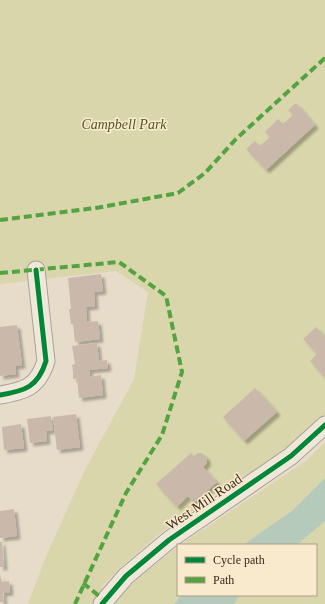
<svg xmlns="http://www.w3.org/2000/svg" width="325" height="604" font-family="Georgia,serif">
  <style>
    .green { fill: #d8d6aa }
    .water { fill: #b6cabc }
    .building { fill: #cab9aa; filter: url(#shadow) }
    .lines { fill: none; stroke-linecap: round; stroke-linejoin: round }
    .street-casing { stroke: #aba193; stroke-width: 19 }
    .street { stroke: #ede7dc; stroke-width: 17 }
    .quiet { stroke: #53a340; stroke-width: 4; stroke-dasharray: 8 4; stroke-linecap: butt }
    .cycleway-casing { stroke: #f9eacd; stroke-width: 8 }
    .cycleway { stroke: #00873e; stroke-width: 5 }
    .labels { text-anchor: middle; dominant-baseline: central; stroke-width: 3; stroke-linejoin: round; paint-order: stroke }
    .park-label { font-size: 14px; font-style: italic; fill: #4c581f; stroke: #f9eacd }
    .street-label { font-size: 14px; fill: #39281b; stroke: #f9eacd }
  </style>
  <defs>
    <filter id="shadow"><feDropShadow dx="3.5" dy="3.5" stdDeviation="1" flood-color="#0004"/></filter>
  </defs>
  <rect width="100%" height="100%" fill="#e6dcc9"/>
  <g class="green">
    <path d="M0,0H325V415L293,445L269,464L239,478L159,534L123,565L101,587L106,591L100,604H28L47,554L85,470L134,379L148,292L116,271L0,284Z"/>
    <path d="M325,442V478L293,510L243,545H180L306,461Z"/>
    <path d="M325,521V604H234L240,595H316V545H297Z"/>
    <path d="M178,546V595H182L174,604H112L141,576Z"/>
  </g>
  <g class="water">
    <path d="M325,478V521L297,545H243L293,510Z"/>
    <path d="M182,595H240L234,604H174Z"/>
  </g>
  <g class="building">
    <path d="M296,103L315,125L266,170L246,149L255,141L260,146L270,137L265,132L278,119L283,124L293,115L288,110Z"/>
    <path d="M101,274L103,291L94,292L95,306L86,307L87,322L98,321L100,339L75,342L73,324H71L70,317L69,309H71L68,278Z"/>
    <path d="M17,325L22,365L15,366L16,374L0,376V327Z"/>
    <path d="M316,327L325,337V378L310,361L317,354L303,339Z"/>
    <path d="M97,343L99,361L107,360L108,368L89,370L90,377L101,375L103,395L79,398L77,378L73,379V372L72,365L75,364L72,346Z"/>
    <path d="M255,388L277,412L244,441L223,417Z"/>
    <path d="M76,414L80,447L57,450L53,417Z"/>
    <path d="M51,416L53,430L46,431L47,441L30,443L27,419Z"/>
    <path d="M21,424L24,448L4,450L2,427Z"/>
    <path d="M191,453L194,456L198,453H202L207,458V463L203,467L217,482L194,503L188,496L177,507L156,484Z"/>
    <path d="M14,509L17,536L0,538V511Z"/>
    <path d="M0,542H2L4,567H0Z"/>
    <path d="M0,574L2,582L9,581L10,592L3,593L4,602H0Z"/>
  </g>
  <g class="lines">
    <g class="street-casing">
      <g id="street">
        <path d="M0,395C25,391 38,387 46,361L36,270"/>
        <path d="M102,604L126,576L169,540L291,456L325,425"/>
      </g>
    </g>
    <use href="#street" class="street"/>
    <g class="quiet">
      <path d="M0,220L96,208L178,193L205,173L236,139L325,58"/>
      <path d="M0,273L119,262L166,296L182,372L162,435L126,493L75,604"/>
      <path d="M83,583L104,600"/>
    </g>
    <g class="cycleway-casing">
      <g id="cycleway">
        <path d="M0,395C25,391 38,387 46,361L36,270"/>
        <path d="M102,604L126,576L169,540L291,456L325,425"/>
      </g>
    </g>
    <use href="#cycleway" class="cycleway"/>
  </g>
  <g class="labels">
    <g class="park-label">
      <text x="124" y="124">Campbell Park</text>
    </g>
    <g class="street-label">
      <text transform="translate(204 502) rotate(-34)">West Mill Road</text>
    </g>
  </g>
  <rect x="177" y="544" width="140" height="52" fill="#f9eacd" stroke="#ac9c86"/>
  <rect x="185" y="557" width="20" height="6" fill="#00873e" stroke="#ac9c86"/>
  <text x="213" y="564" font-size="12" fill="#39281b">Cycle path</text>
  <rect x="185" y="577" width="20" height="6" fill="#53a340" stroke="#ac9c86"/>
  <text x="213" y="584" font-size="12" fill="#39281b">Path</text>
</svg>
